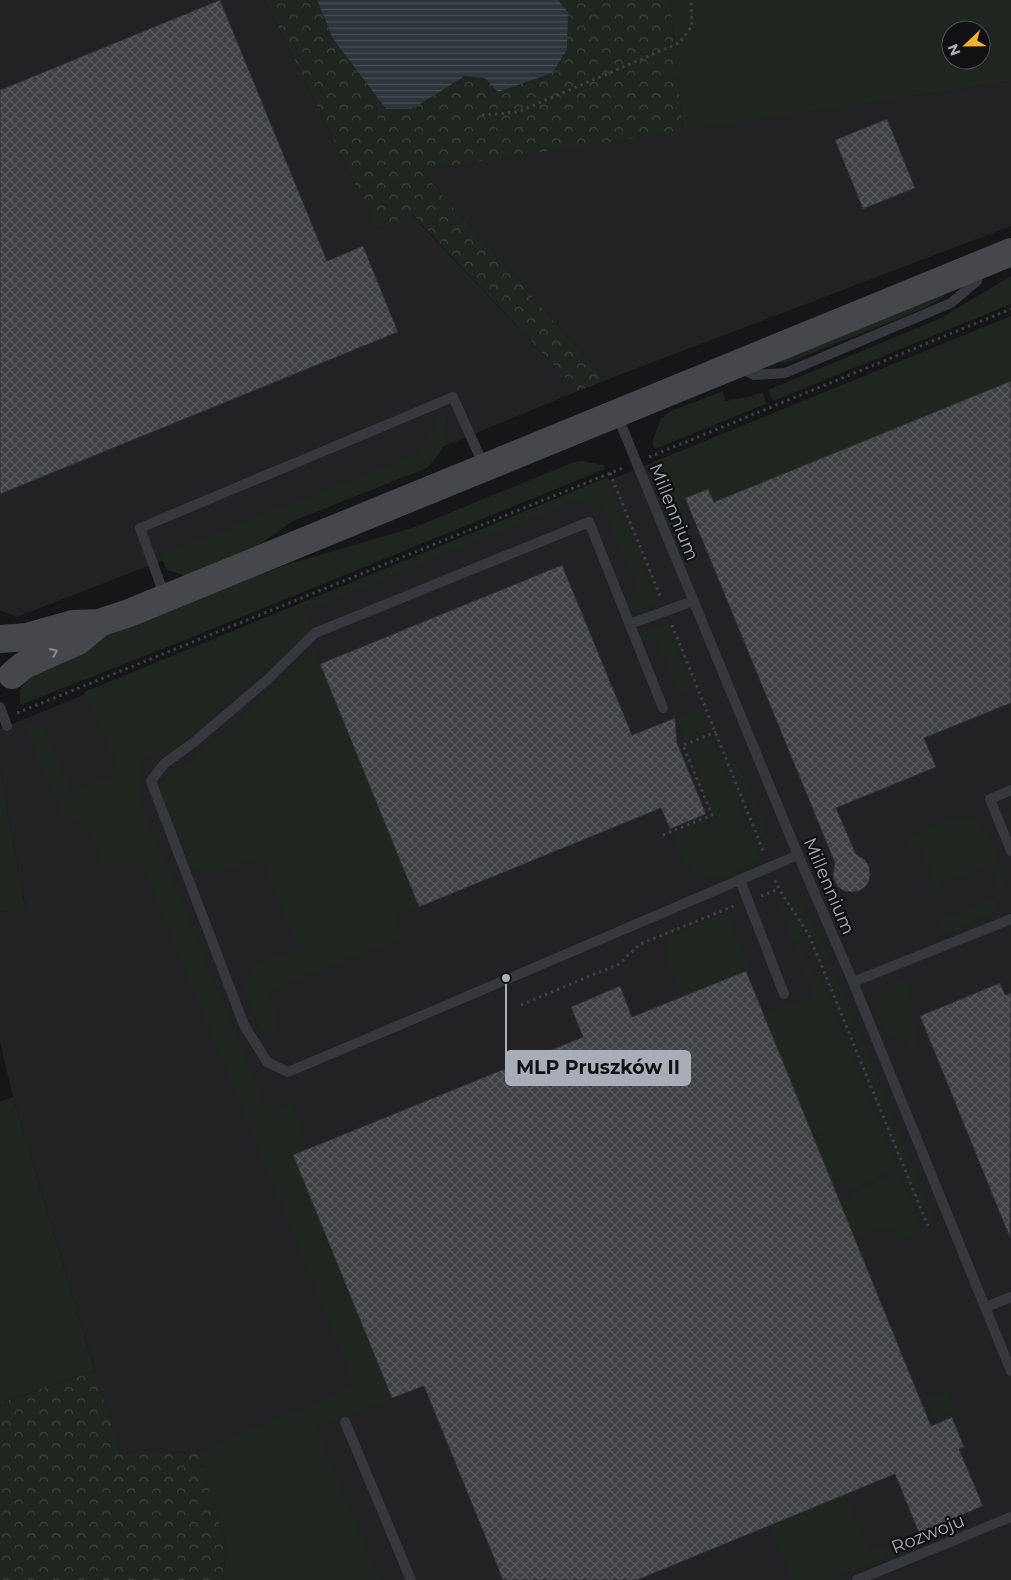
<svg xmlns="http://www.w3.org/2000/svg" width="1011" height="1580" font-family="Montserrat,sans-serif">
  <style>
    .built { fill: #222225 }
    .grass { fill: #1e261f; fill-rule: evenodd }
    .forest { fill: url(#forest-crowns) }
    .water { fill: url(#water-rules) }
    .building { fill: url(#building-cross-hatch); stroke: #303034 }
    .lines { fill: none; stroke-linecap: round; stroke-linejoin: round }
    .path { stroke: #3d3f44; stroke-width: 3; stroke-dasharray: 2.5 4; stroke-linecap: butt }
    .lane { stroke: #37383d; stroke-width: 10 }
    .secondary { stroke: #45474d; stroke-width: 28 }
    .oneway { stroke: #858993 }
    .labels { text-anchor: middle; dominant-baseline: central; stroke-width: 4.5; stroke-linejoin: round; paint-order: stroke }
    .street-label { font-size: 18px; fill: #a8adb8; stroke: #111113 }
    .leader { fill: none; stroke: #a8adb8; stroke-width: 2 }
    .callout-dot { fill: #a8adb8; stroke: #111113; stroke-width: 2 }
    .callout { fill: #a8adb8; stroke: #a8adb8; stroke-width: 2 }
    .callout-label { font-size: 19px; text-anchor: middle; font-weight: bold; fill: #111 }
  </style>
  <defs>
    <pattern id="forest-crowns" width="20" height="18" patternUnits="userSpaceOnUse" patternTransform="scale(1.25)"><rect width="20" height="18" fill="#1e261f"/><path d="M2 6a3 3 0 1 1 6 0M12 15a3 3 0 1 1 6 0" fill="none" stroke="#3c433d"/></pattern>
    <pattern id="water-rules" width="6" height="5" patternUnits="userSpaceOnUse" patternTransform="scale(1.25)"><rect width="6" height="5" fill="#2c353c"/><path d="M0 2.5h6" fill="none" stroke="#485056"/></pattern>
    <pattern id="building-cross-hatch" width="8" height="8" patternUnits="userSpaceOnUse" patternTransform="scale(1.25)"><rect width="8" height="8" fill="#404145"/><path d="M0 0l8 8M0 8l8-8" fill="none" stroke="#595a5e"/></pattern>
  </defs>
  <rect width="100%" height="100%" fill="#161618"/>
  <g class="built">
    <path d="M0,0H265L377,228L412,215L578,391L220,538L17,617L0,610Z"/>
    <path d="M1011,81V226L606,380L420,170Z"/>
    <path d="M1011,316V1580H342L197,1452L120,1454L13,1097L0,1042V911L26,912L0,770V729Z"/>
  </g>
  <g class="grass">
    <path d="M670,0H1011V81L683,131ZM951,30H981V60H951Z"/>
    <path d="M1011,276V304L773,401L768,390L941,318Z"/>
    <path d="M942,294L945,296L925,308L795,360L785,363L778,361Z"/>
    <path d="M1011,316V381L714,502L708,489L683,499L687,509L685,515L679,517L656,461Z"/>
    <path d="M723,391L725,401L748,397L763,392L766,404L655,449L652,442L661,419L671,411Z"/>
    <path d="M445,415C452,438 442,452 427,468L293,521L260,544L187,576L167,570L160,556L420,452L438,418Z"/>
    <path d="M582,461L603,465L605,469L185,640L20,705V690L30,675L44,663L144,618L286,565L415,527L574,462Z"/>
    <path d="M608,477L658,603L632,612L627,608L624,598L638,591L603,508L576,501L304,611L310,627L241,692L177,748C166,752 154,753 143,757L139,766L138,800L164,858L268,1113L292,1103L307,1150L293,1156L392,1398L317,1429L379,1580H223L226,1544L197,1452L355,1386L142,865L101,864L90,829L61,813L22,720L44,729L72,792L120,772L84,692Z"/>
    <path d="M664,623L667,624L694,687L679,694L656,638L641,644L639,637L643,631Z"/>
    <path d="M314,648L419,907L395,917L404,937L267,992C271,1006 283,1020 272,1033L267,1034L259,1027L244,992L246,980L255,965L298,948L261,856L217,874C211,872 203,872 198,869C186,862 166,813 163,798C161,794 162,788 161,783L221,734Z"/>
    <path d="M701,707L710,730L684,740L675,717Z"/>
    <path d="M720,734H721C730,754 777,830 766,848Z"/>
    <path d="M713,737L761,857C744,876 703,887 685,863C679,856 677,843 673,834L716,817L687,747Z"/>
    <path d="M0,770L26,913L0,911Z"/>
    <path d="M964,817L976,819C993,839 1002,864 1004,890L1000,891L989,864L940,885L939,891L936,897H931L927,895L925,890L936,885L920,846L907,852L905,842C916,830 948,819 964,817Z"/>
    <path d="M784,890C805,894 822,941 829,959L824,961L812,934Z"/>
    <path d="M774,892L780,896L805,937L797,941L813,976L820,974L898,1168L851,1189L845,1183L834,1188L817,1145L823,1142L818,1132L812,1134L764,1015L814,995Z"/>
    <path d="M1003,895L994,912L952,931H942L939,926V921Z"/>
    <path d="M727,911L746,962V971L682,997L665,955L668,936Z"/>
    <path d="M831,964L931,1213L932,1220L929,1223L825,966Z"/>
    <path d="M897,979L910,984L916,1047L910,1049L901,1031L885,1038C875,1016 872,993 897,979Z"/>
    <path d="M13,1097L95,1371L0,1403V1102Z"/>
    <path d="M900,1173L921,1227L919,1232L899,1241L892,1225L855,1239L841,1203L853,1198L851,1193Z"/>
    <path d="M963,1384V1386L948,1393L955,1411L934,1419L926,1399Z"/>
    <path d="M845,1494L869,1552L883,1546L888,1557L831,1580H792L770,1526Z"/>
  </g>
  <g class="forest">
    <path d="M265,0H317L333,39L386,109H412L465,76L485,78L568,12L558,0H670L683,131L420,170L606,380L578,391L413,215L377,228Z"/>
    <path d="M95,1371L120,1454L197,1452L226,1544L223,1580H0V1403Z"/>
  </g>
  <path class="water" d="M317,0H558L568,12L567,50L552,73L498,92L485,78L465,76L412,109H386L333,39Z"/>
  <g class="building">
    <path d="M220,0L327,261L363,246L398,332L0,494V90Z"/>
    <path d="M887,119L915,188L863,209L835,140Z"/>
    <path d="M1011,381V703L924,738L936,767L836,808L856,854L865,860L869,866L870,874L869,881L865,887L859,891L852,892L844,891L838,887L834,880L833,873L835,863L685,498L708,489L714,502Z"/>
    <path d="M562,565L632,735L675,718L677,743L706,814L670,829L661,808L419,907L320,664Z"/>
    <path d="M746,971L931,1426L952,1417L964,1447L959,1449L983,1506L919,1533L895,1474L637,1580H503L424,1386L392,1398L293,1155L583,1037L571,1007L620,986L632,1017Z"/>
    <path d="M1000,983L1005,995L1011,993L1010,1238L920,1016Z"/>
  </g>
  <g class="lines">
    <g class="path">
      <path d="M482,115L518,112L679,43L692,26L691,0"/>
      <path d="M649,457L1011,309"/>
      <path d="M610,473L661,598"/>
      <path d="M672,625L764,853"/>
      <path d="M17,713L623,468"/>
      <path d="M663,835L712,815L683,745L716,732"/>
      <path d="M775,880L779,889L809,935L928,1226"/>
      <path d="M761,896L779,889"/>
      <path d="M521,1005L619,964L640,944L734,906"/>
    </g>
    <g class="lane">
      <path d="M740,368L754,375L785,373L951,303L977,281L979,267"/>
      <path d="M617,415L798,855L853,982L1011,1371"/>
      <path d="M165,597L140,528L453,397L484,466"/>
      <path d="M630,624L693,601"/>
      <path d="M0,707L7,726"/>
      <path d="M663,708L589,522L315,633L267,680L194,742L164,764L151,781L244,1025L267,1062L288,1072L428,1013L798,855"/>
      <path d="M1011,790L990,799L1011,851"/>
      <path d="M740,880L784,994"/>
      <path d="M853,982L1011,919"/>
      <path d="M986,1307L1011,1297"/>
      <path d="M345,1422L411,1580"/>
      <path d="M857,1580L1011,1517"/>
    </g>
    <g class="secondary">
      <path d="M0,639L27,637L73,624L99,623L129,613L1011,252"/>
      <path d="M12,675L24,665L78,641L96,626"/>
    </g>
  </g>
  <defs><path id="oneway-chevron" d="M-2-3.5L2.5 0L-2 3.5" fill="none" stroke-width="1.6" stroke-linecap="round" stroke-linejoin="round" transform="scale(1.25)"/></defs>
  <use class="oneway" href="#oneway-chevron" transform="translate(54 652) rotate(-23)"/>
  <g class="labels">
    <g class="street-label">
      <text transform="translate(674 512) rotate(68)">Millennium</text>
      <text transform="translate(829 886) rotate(67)">Millennium</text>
      <text transform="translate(928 1534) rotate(-22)">Rozwoju</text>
    </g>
  </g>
  <path class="leader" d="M506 978L506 1068"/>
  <circle class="callout-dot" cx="506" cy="978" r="5"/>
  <rect class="callout" x="506" y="1051" width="184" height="34" rx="5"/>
  <g class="callout-label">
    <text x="598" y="1074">MLP Pruszków II</text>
  </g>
  <g transform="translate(966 45) rotate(248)"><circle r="24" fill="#111113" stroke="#4d4f55"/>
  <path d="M0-4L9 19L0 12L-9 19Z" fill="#f2b134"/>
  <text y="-8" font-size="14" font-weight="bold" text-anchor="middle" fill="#a8adb8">N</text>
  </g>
</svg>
